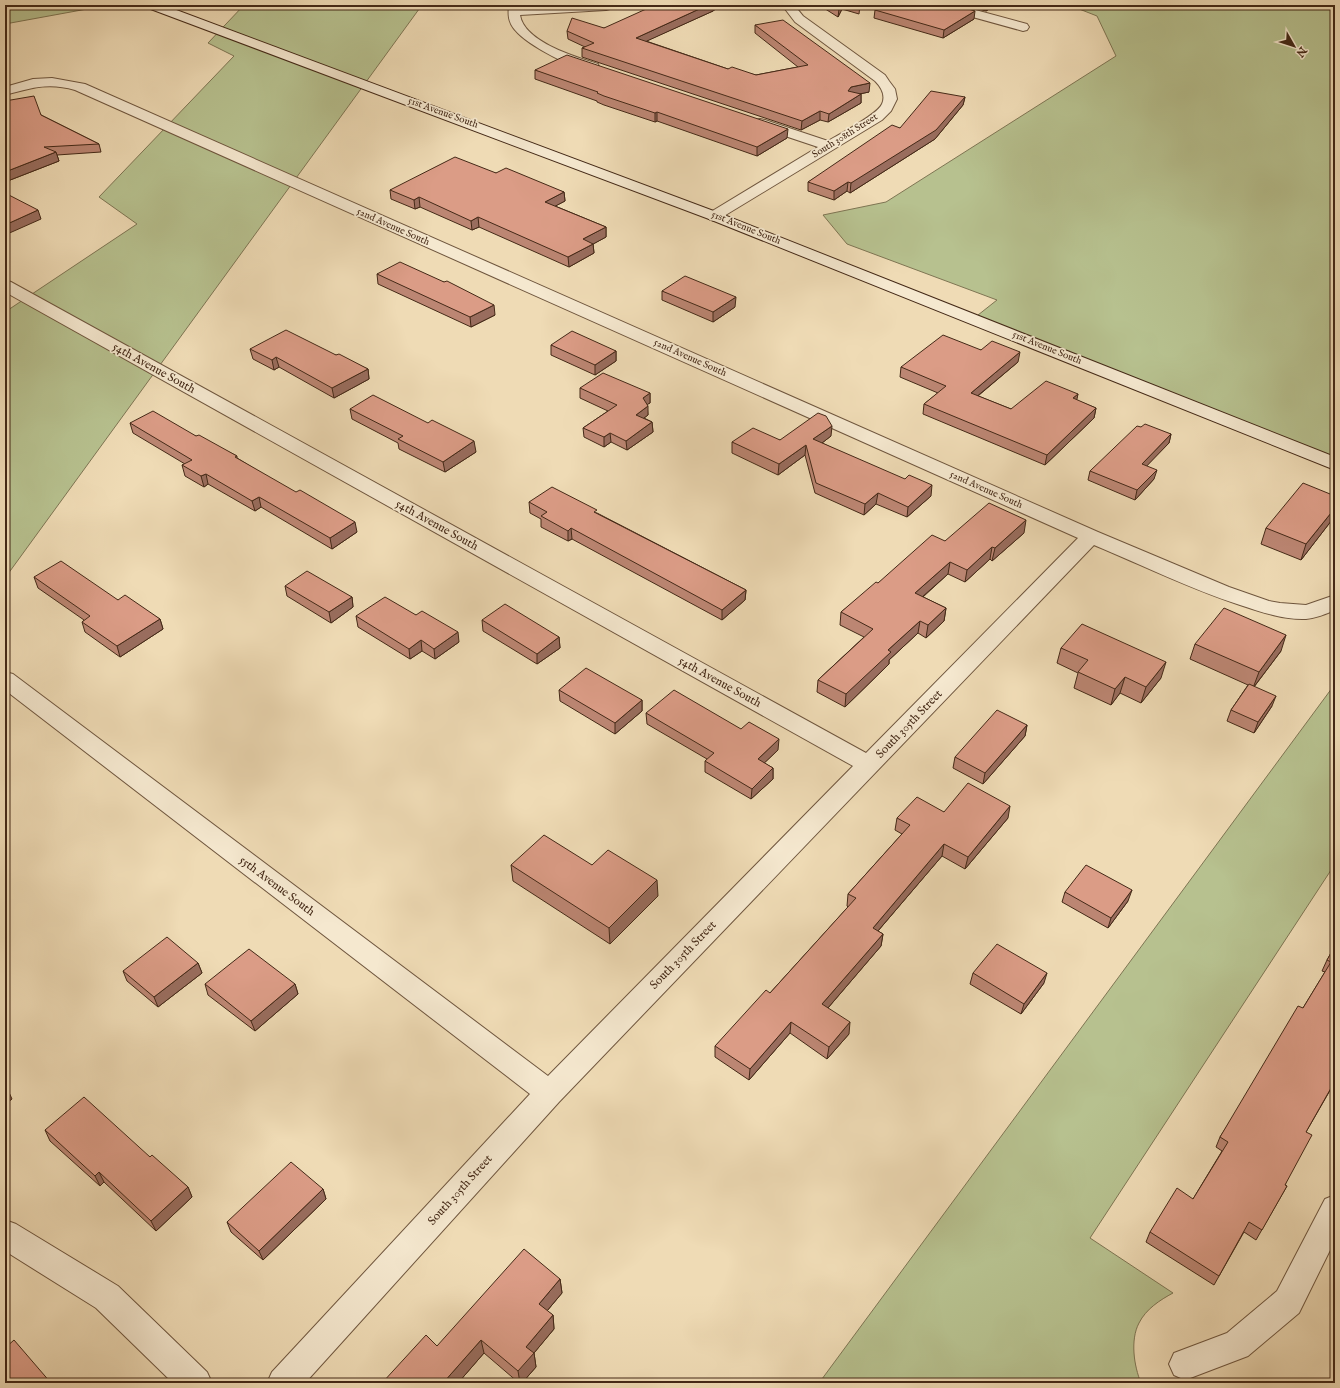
<svg xmlns="http://www.w3.org/2000/svg" width="1340" height="1388" font-family="'IM FELL English',serif">
  <style>
    .green { fill: #b7c18f; stroke: #7e7553 }
    .lines { fill: none; stroke-linecap: round; stroke-linejoin: round }
    .street-casing { stroke: #6f563e; stroke-width: 2 }
    .secondary-casing { stroke: #442917; stroke-width: 2 }
    .street { fill: #f5e8cf; fill-rule: evenodd }
    .secondary { fill: #f5e8cf; fill-rule: evenodd }
    .wall { fill: #bc8673; stroke: #442917 }
    .shaded-wall { fill: #996d5e; stroke: #442917 }
    .building { fill: #db9c86; stroke: #442917 }
    .labels { text-anchor: middle; dominant-baseline: central; stroke-width: 3.5; stroke-linejoin: round; paint-order: stroke }
    .far-street-label { font-size: 10px; fill: #442917; stroke: #f5e8cf }
    .street-label { font-size: 12px; fill: #442917; stroke: #f5e8cf }
  </style>
  <rect width="100%" height="100%" fill="#efdbb5"/>
  <filter id="stains"><feTurbulence type="fractalNoise" baseFrequency=".005" numOctaves="4"/><feColorMatrix values="0 0 0 0 .2 0 0 0 0 .09 0 0 0 0 .02 0 0 0 .5 -.17"/></filter>
  <radialGradient id="worn" r=".72"><stop offset=".6" stop-color="#630" stop-opacity="0"/><stop offset="1" stop-color="#630" stop-opacity=".3"/></radialGradient>
  <g class="green">
    <path d="M5,5H109L5,24Z"/>
    <path d="M244,5H422L5,578V312L137,224L99,197L234,56L208,43Z"/>
    <path d="M1069,5H1335V463L973,319L997,300L847,244L823,215L886,202L1116,56L1097,16Z"/>
    <path d="M1335,684V864L1090,1238L1173,1293C1160,1300 1146,1309 1139,1323C1130,1340 1134,1366 1141,1383H819Z"/>
  </g>
  <g class="lines">
    <g class="street-casing">
      <g id="street">
        <path d="M509,5H521V8L566,5H611L610,9L606,10L520,15C524,42 576,57 598,64L599,67L598,70C580,74 527,45 515,30C508,22 508,14 509,5Z"/>
        <path d="M782,5H794L803,16L885,75L889,81L895,89L897,99L891,111L882,120L719,219L714,221L709,219L706,216L709,213L818,147L755,126L753,123L755,120L760,119L765,120L828,141C840,134 877,115 882,104C886,95 881,87 875,81L795,22Z"/>
        <path d="M938,5H957L1027,24L1029,27L1027,30L1023,31L940,8Z"/>
        <path d="M52,78L85,84L1098,532L1229,587L1269,601L1280,603L1306,605L1335,595V610C1326,614 1316,618 1306,619C1284,620 1261,612 1240,605C1190,589 1142,565 1094,545L559,1102L305,1383H267L272,1372L530,1094L5,690V672L13,674L548,1076L853,766L5,292V280L11,282L866,753L1078,538L75,90C48,82 31,88 5,95V87L33,79Z"/>
        <path d="M1335,1195V1240L1299,1313L1248,1356L1185,1380L1174,1375L1169,1364L1174,1353L1227,1333L1277,1291L1325,1199Z"/>
        <path d="M5,1220L16,1224L118,1286L207,1372L212,1383H173L96,1308L5,1251Z"/>
      </g>
    </g>
    <g class="secondary-casing">
      <path id="secondary" d="M146,5H163L719,213L1335,457V470L709,219L148,8Z"/>
    </g>
    <use href="#street" class="street"/>
    <use href="#secondary" class="secondary"/>
  </g>
  <g class="wall">
    <path d="M741,5H754V7Z"/>
    <path d="M819,5H860L859,14L842,9L838,17Z"/>
    <path d="M963,5H996L986,11Z"/>
    <path d="M875,10L974,19L943,38L874,18Z"/>
    <path d="M713,11L646,41L728,69L756,75L798,67L755,33V25L869,92L859,94H861V103L828,122L820,120L801,130L582,57V48L585,47L568,39L567,31L604,28Z"/>
    <path d="M535,70L787,138L757,156L657,121L655,122L604,105L597,102V101L535,79Z"/>
    <path d="M965,97L963,105L935,139L850,193L847,191L834,200L808,191V182L900,128Z"/>
    <path d="M5,101L41,115L99,144L101,152L57,155L59,161L5,182Z"/>
    <path d="M496,173L564,192L565,201L555,206L606,227V237L593,244L594,253L569,267L479,227L472,230L420,207L415,209L391,199L390,190Z"/>
    <path d="M377,274L444,282L495,315L471,327L378,284Z"/>
    <path d="M662,291L735,307L713,322L662,300Z"/>
    <path d="M551,345L616,351V361L595,375L551,355Z"/>
    <path d="M250,349L336,355L368,369L369,379L334,398L279,367L274,370L253,359Z"/>
    <path d="M981,350L1018,362L978,396L1011,409L1078,394L1076,400L1096,408L1094,418L1045,465L923,414L924,404L938,393L900,377L901,367Z"/>
    <path d="M580,388L650,393V403L647,404L648,415L644,418L652,422L653,432L627,450L611,442L604,447L584,437L583,428L608,411L580,398Z"/>
    <path d="M350,409L476,452L445,472L399,449L398,443L352,419Z"/>
    <path d="M130,423L196,436L237,456V458L357,532L332,549L261,507L255,511L208,484L204,487L185,476L182,465L185,464L133,433Z"/>
    <path d="M1141,427L1171,434L1169,443L1146,466L1154,479L1135,500L1088,480L1090,471Z"/>
    <path d="M831,436L822,443L931,496L907,517L876,504L864,515L815,493L805,455L778,475L732,453V442L780,440Z"/>
    <path d="M1335,496V516L1301,560L1261,544L1266,528Z"/>
    <path d="M529,502L597,513L746,590L745,600L722,620L572,539L568,541L541,527V519L530,513Z"/>
    <path d="M1024,533L992,561L990,559L965,582L948,574L923,597L946,608L944,621L926,638L918,633L889,660V664L845,707L817,692L818,680L864,637L840,625L841,612L878,583L945,541Z"/>
    <path d="M34,577L118,600L160,619L163,629L120,657L85,632L82,622L84,620L38,588Z"/>
    <path d="M285,586L352,597L353,607L331,623L287,596Z"/>
    <path d="M416,615L459,642L435,659L422,651L410,659L358,627L356,616Z"/>
    <path d="M482,620L559,637L560,648L537,664L483,631Z"/>
    <path d="M1195,644L1281,651L1254,687L1272,706L1254,733L1227,721L1231,710L1248,685L1190,659Z"/>
    <path d="M1061,648L1161,678L1141,703L1120,693L1111,705L1074,688L1078,673L1057,663Z"/>
    <path d="M559,690L642,700V711L615,734L560,701Z"/>
    <path d="M646,713L778,750L764,763L773,768V779L751,799L705,772V761L707,759L647,724Z"/>
    <path d="M1027,725L1025,736L983,784L953,768L955,757Z"/>
    <path d="M944,812L1008,818L965,869L942,856L878,931L883,934L881,946L828,1008L849,1034L827,1059L790,1033L749,1080L715,1057V1046L770,993L848,907L847,906L848,894L902,834L895,830L897,818Z"/>
    <path d="M511,865H592L658,896L610,944L513,881Z"/>
    <path d="M1065,892L1128,901L1108,928L1062,902Z"/>
    <path d="M1335,946V1089L1332,1087L1306,1132L1285,1185L1287,1186L1256,1240L1244,1232L1214,1285L1146,1242L1150,1232L1193,1199L1222,1151L1216,1147L1220,1137L1303,1008L1325,972L1322,971L1327,960Z"/>
    <path d="M198,963L202,973L158,1007L127,981L123,971Z"/>
    <path d="M973,973L1044,983L1021,1014L970,984Z"/>
    <path d="M205,984H295L298,994L255,1031L208,995Z"/>
    <path d="M45,1130L150,1157L188,1187L192,1197L156,1231L104,1182L100,1186L50,1141Z"/>
    <path d="M323,1189L326,1199L263,1260L231,1232L227,1222Z"/>
    <path d="M560,1279L562,1293L547,1311L553,1315L554,1329L534,1353L536,1367L522,1383H519L484,1353L458,1383H382L437,1346Z"/>
  </g>
  <g class="shaded-wall">
    <path d="M708,5H722L713,11L636,46V38Z"/>
    <path d="M841,5H842V9L838,17L839,9Z"/>
    <path d="M987,5H996L986,11Z"/>
    <path d="M975,11L974,19L943,38L944,30Z"/>
    <path d="M870,83L869,92L850,96L848,91L851,87Z"/>
    <path d="M861,94V103L828,122L829,114Z"/>
    <path d="M965,97L963,105L935,139L850,193L851,183Z"/>
    <path d="M820,111V120L801,130L802,121Z"/>
    <path d="M657,112V121L655,122V113Z"/>
    <path d="M788,129L787,138L757,156V147Z"/>
    <path d="M56,152L59,161L5,182V172Z"/>
    <path d="M848,182L847,191L834,200V191Z"/>
    <path d="M564,192L565,201L546,211L545,202Z"/>
    <path d="M419,197L420,207L415,209L414,200Z"/>
    <path d="M38,210L41,219L5,235V225Z"/>
    <path d="M478,217L479,227L472,230L471,221Z"/>
    <path d="M606,227V237L584,249L583,239Z"/>
    <path d="M593,244L594,253L569,267L568,257Z"/>
    <path d="M736,297L735,307L713,322V312Z"/>
    <path d="M494,305L495,315L471,327L470,317Z"/>
    <path d="M616,351V361L595,375V365Z"/>
    <path d="M1020,352L1018,362L969,403L971,393Z"/>
    <path d="M276,357L279,367L274,370L272,360Z"/>
    <path d="M368,369L369,379L334,398L332,388Z"/>
    <path d="M650,393V403L643,407V398Z"/>
    <path d="M1078,394L1076,404L1073,398Z"/>
    <path d="M648,406V415L636,424V415Z"/>
    <path d="M1096,408L1094,418L1045,465L1047,455Z"/>
    <path d="M652,422L653,432L627,450L626,441Z"/>
    <path d="M832,426L831,436L813,450V439Z"/>
    <path d="M610,433L611,442L604,447V437Z"/>
    <path d="M1171,434L1169,443L1140,473L1142,464Z"/>
    <path d="M474,441L476,452L445,472L443,462Z"/>
    <path d="M806,445L805,455L778,475L779,464Z"/>
    <path d="M1157,470L1154,479L1135,500L1137,490Z"/>
    <path d="M206,474L208,484L204,487L201,476Z"/>
    <path d="M932,485L931,496L907,517L908,507Z"/>
    <path d="M878,493L876,504L864,515L865,504Z"/>
    <path d="M259,497L261,507L255,511L252,501Z"/>
    <path d="M1335,508V516L1301,560L1306,544Z"/>
    <path d="M1026,520L1024,533L992,561L995,548Z"/>
    <path d="M355,522L357,532L332,549L330,538Z"/>
    <path d="M571,528L572,539L568,541V531Z"/>
    <path d="M992,547L990,559L965,582L967,570Z"/>
    <path d="M950,562L948,574L913,605L915,593Z"/>
    <path d="M746,590L745,600L722,620V610Z"/>
    <path d="M352,597L353,607L331,623L329,612Z"/>
    <path d="M946,608L944,621L926,638L928,625Z"/>
    <path d="M160,619L163,629L120,657L117,646Z"/>
    <path d="M920,621L918,633L889,660V664L845,707L846,694L888,650Z"/>
    <path d="M458,632L459,642L435,659L434,649Z"/>
    <path d="M1286,635L1281,651L1253,688L1259,672Z"/>
    <path d="M559,637L560,648L537,664V654Z"/>
    <path d="M421,640L422,651L410,659L409,649Z"/>
    <path d="M1166,662L1161,678L1141,703L1146,687Z"/>
    <path d="M1125,677L1120,693L1111,705L1115,689Z"/>
    <path d="M1276,696L1272,706L1254,733L1258,722Z"/>
    <path d="M642,700V711L615,734V723Z"/>
    <path d="M1027,725L1025,736L983,784L985,773Z"/>
    <path d="M779,739L778,750L757,770L758,759Z"/>
    <path d="M773,768V779L751,799L752,789Z"/>
    <path d="M1010,806L1008,818L965,869L968,857Z"/>
    <path d="M944,844L942,856L871,939L873,928Z"/>
    <path d="M657,880L658,896L610,944L609,928Z"/>
    <path d="M1132,890L1128,901L1108,928L1111,918Z"/>
    <path d="M883,934L881,946L821,1016L822,1004Z"/>
    <path d="M198,963L202,973L158,1007L154,997Z"/>
    <path d="M1047,973L1044,983L1021,1014L1024,1004Z"/>
    <path d="M295,984L298,994L255,1031L251,1021Z"/>
    <path d="M791,1022L790,1033L749,1080L750,1069Z"/>
    <path d="M850,1022L849,1034L827,1059L829,1047Z"/>
    <path d="M7,1088L12,1099L5,1105V1090Z"/>
    <path d="M99,1172L104,1182L100,1186L95,1176Z"/>
    <path d="M188,1187L192,1197L156,1231L151,1221Z"/>
    <path d="M323,1189L326,1199L263,1260L259,1251Z"/>
    <path d="M560,1279L562,1293L541,1318L539,1304Z"/>
    <path d="M553,1315L554,1329L534,1353L536,1367L522,1383H520L518,1371L526,1347Z"/>
    <path d="M481,1340L484,1353L458,1383H443Z"/>
  </g>
  <g class="building">
    <path d="M655,5H708L636,38L728,69L732,67L756,75L808,65L755,25L783,20L870,83L851,87L848,91L861,94L829,114L820,111L802,121L582,48L594,43L567,31L572,18L604,28Z"/>
    <path d="M832,5H841L839,9Z"/>
    <path d="M884,5H954L975,11L944,30L875,10Z"/>
    <path d="M567,55L788,129L757,147L657,112L655,113L604,96L597,93L598,92L535,70Z"/>
    <path d="M931,91L965,97L936,130L851,183L848,182L834,191L808,182L892,125L900,128Z"/>
    <path d="M34,96L41,115L99,144L44,147L56,152L5,172V101Z"/>
    <path d="M455,157L496,173L506,168L564,192L545,202L606,227L583,239L593,244L568,257L478,217L471,221L419,197L414,200L390,190Z"/>
    <path d="M5,193L38,210L5,225Z"/>
    <path d="M400,262L444,282L447,281L494,305L470,317L377,274Z"/>
    <path d="M685,276L736,297L713,312L662,291Z"/>
    <path d="M286,330L336,355L339,354L368,369L332,388L276,357L272,360L250,349Z"/>
    <path d="M572,331L616,351L595,365L551,345Z"/>
    <path d="M943,335L981,350L992,341L1020,352L971,393L1011,409L1046,381L1078,394L1073,398L1096,408L1047,455L924,404L946,386L901,367Z"/>
    <path d="M603,373L650,393L643,398L648,406L636,415L652,422L626,441L610,433L604,437L583,428L617,405L580,388Z"/>
    <path d="M373,395L428,423L432,420L474,441L443,462L398,439L403,436L350,409Z"/>
    <path d="M153,411L196,436L199,435L237,456L235,457L296,492L300,490L355,522L330,538L259,497L252,501L206,474L201,476L182,465L192,460L130,423Z"/>
    <path d="M818,413L826,416L832,426L813,439L905,479L909,475L932,485L908,507L878,493L865,504L816,483L806,445L779,464L732,442L753,428L780,440Z"/>
    <path d="M1145,424L1171,434L1142,464L1157,470L1137,490L1090,471L1137,426L1141,427Z"/>
    <path d="M1303,483L1335,496V508L1306,544L1266,528Z"/>
    <path d="M552,487L597,510L594,512L746,590L722,610L571,528L568,531L541,516L547,512L529,502Z"/>
    <path d="M989,503L1026,520L995,548L992,547L967,570L950,562L915,593L946,608L928,625L920,621L888,650L891,652L846,694L818,680L873,629L841,612L876,582L878,583L932,535L945,541Z"/>
    <path d="M61,561L118,600L125,595L160,619L117,646L82,622L90,616L34,577Z"/>
    <path d="M307,571L352,597L329,612L285,586Z"/>
    <path d="M385,597L416,615L422,611L458,632L434,649L421,640L409,649L356,616Z"/>
    <path d="M505,604L559,637L537,654L482,620Z"/>
    <path d="M1224,608L1286,635L1259,672L1195,644Z"/>
    <path d="M1082,624L1166,662L1146,687L1125,677L1115,689L1078,672L1088,660L1061,648Z"/>
    <path d="M586,668L642,700L615,723L559,690Z"/>
    <path d="M1249,684L1276,696L1258,722L1231,710Z"/>
    <path d="M674,690L741,729L749,722L779,739L758,759L773,768L752,789L705,761L714,753L646,713Z"/>
    <path d="M997,710L1027,725L985,773L955,757Z"/>
    <path d="M968,783L1010,806L968,857L944,844L873,928L883,934L822,1004L850,1022L829,1047L791,1022L750,1069L715,1046L766,990L770,993L856,898L848,894L910,825L897,818L917,797L944,812Z"/>
    <path d="M544,835L592,865L608,850L657,880L609,928L511,865Z"/>
    <path d="M1086,865L1132,890L1111,918L1065,892Z"/>
    <path d="M167,937L198,963L154,997L123,971Z"/>
    <path d="M997,944L1047,973L1024,1004L973,973Z"/>
    <path d="M1335,946V1081L1306,1132L1312,1135L1285,1185L1287,1186L1262,1230L1249,1222L1219,1276L1150,1232L1177,1188L1193,1199L1228,1142L1220,1137L1298,1006L1303,1008L1331,962L1327,960Z"/>
    <path d="M249,949L295,984L251,1021L205,984Z"/>
    <path d="M84,1097L150,1157L152,1155L188,1187L151,1221L99,1172L95,1176L45,1130Z"/>
    <path d="M291,1162L323,1189L259,1251L227,1222Z"/>
    <path d="M524,1249L560,1279L539,1304L553,1315L526,1347L534,1353L518,1371L481,1340L443,1383H382L426,1335L437,1346Z"/>
    <path d="M14,1340L51,1383H5V1348Z"/>
  </g>
  <g class="labels">
    <g class="far-street-label">
      <text transform="translate(443 113) rotate(20)">51st Avenue South</text>
      <text transform="translate(845 136) rotate(-32)">South 308th Street</text>
      <text transform="translate(393 227) rotate(24)">52nd Avenue South</text>
      <text transform="translate(746 228) rotate(22)">51st Avenue South</text>
      <text transform="translate(1047 348) rotate(22)">51st Avenue South</text>
      <text transform="translate(690 358) rotate(24)">52nd Avenue South</text>
      <text transform="translate(986 490) rotate(24)">52nd Avenue South</text>
    </g>
    <g class="street-label">
      <text transform="translate(154 368) rotate(29)">54th Avenue South</text>
      <text transform="translate(437 525) rotate(29)">54th Avenue South</text>
      <text transform="translate(720 682) rotate(29)">54th Avenue South</text>
      <text transform="translate(909 724) rotate(-46)">South 305th Street</text>
      <text transform="translate(277 886) rotate(37)">55th Avenue South</text>
      <text transform="translate(683 955) rotate(-46)">South 305th Street</text>
      <text transform="translate(460 1190) rotate(-48)">South 305th Street</text>
    </g>
  </g>
  <rect width="1340" height="1388" fill="none" stroke="#efdbb5" stroke-width="20"/>
  <rect x="6" y="6" width="1328" height="1376" fill="none" stroke="#442917" stroke-width="2"/>
  <rect x="10" y="10" width="1320" height="1368" fill="none" stroke="#442917"/>
  <g transform="translate(1294 46) rotate(129)" stroke="#f5e8cf" stroke-width="3" paint-order="stroke">
  <path d="M0-3L7 15L0 10L-7 15Z" fill="#442917"/>
  <text y="-6" font-size="11" font-weight="bold" text-anchor="middle" fill="#442917">N</text>
  </g>
  <rect width="100%" height="100%" filter="url(#stains)"/>
  <rect width="100%" height="100%" fill="url(#worn)"/>
</svg>
